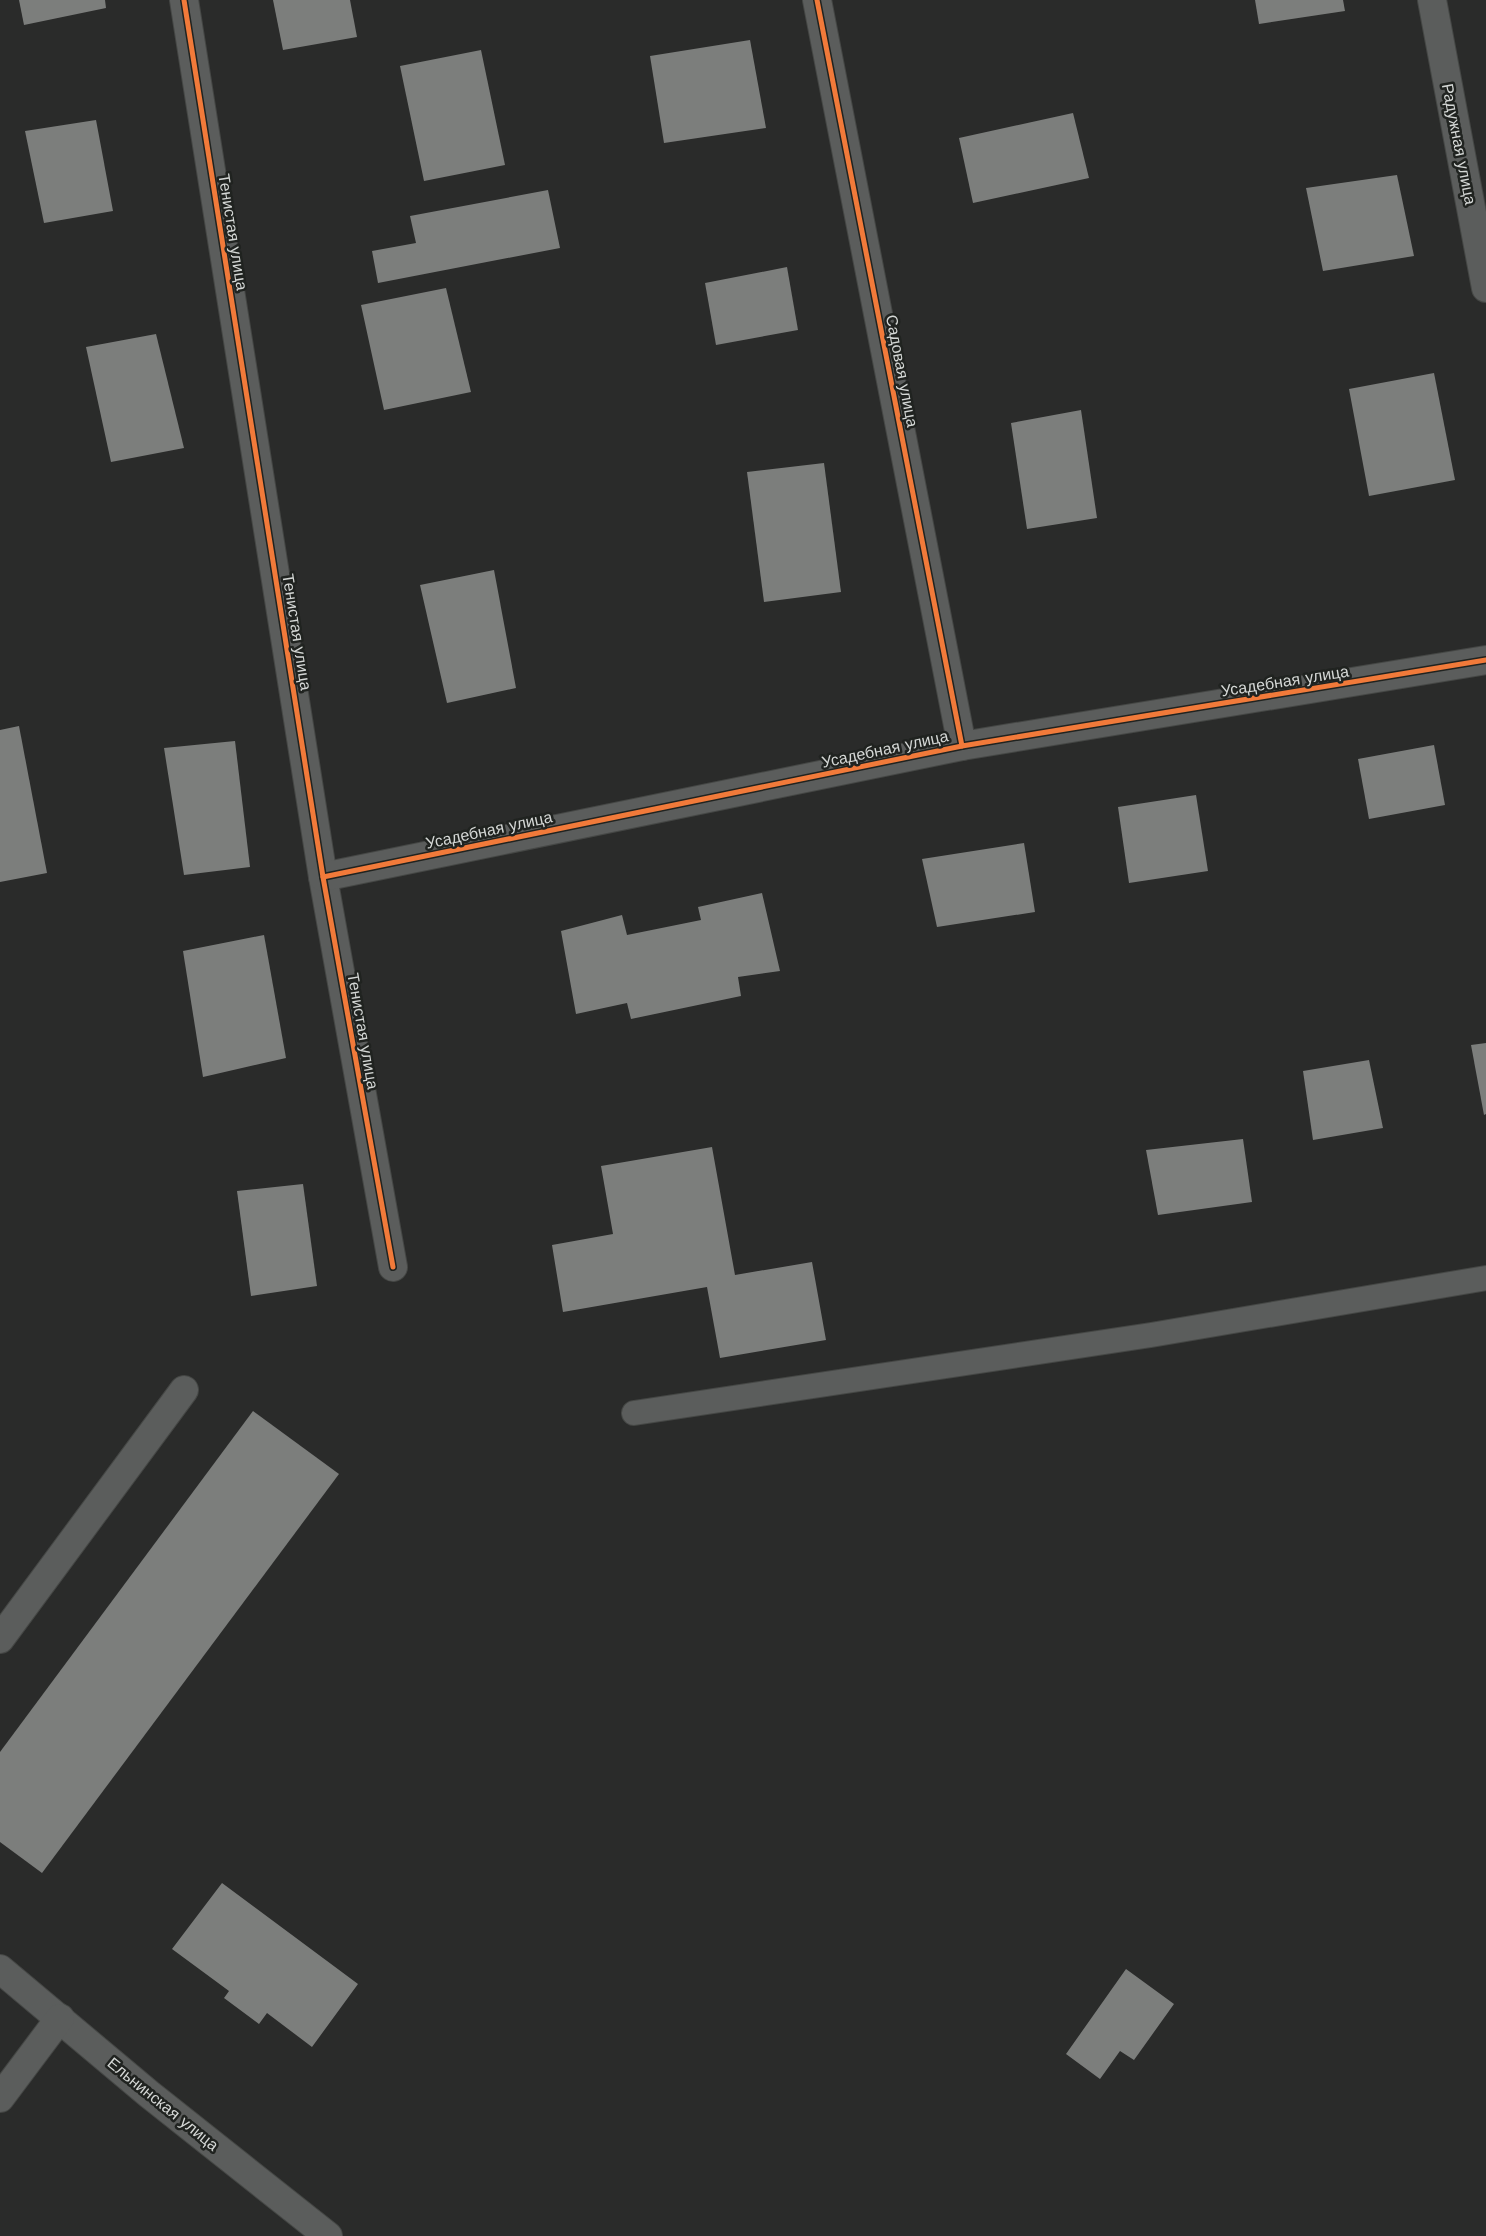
<svg xmlns="http://www.w3.org/2000/svg" width="1486" height="2236" font-family="'Work Sans',sans-serif">
  <style>
    .building { fill: #7c7e7c }
    .lines { fill: none; stroke-linecap: round; stroke-linejoin: round }
    .service-casing { stroke: #454745; stroke-width: 26 }
    .minor-casing { stroke: #454745; stroke-width: 30 }
    .service { stroke: #5b5d5c; stroke-width: 24 }
    .minor { stroke: #5b5d5c; stroke-width: 28 }
    .cycleway-casing { stroke: #202320; stroke-width: 8 }
    .cycleway { stroke: #f17a3a; stroke-width: 5 }
    .labels { text-anchor: middle; dominant-baseline: central; stroke-width: 5; stroke-linejoin: round; paint-order: stroke }
    .street-label { font-size: 16px; fill: #d4d7d5; stroke: #202320 }
  </style>
  <rect width="100%" height="100%" fill="#2a2b2a"/>
  <g class="building">
    <path d="M19,0H105L106,8L24,25Z"/>
    <path d="M273,0H350L357,37L283,50Z"/>
    <path d="M1255,0H1343L1345,11L1259,24Z"/>
    <path d="M750,40L766,128L664,143L650,56Z"/>
    <path d="M481,50L505,165L424,181L400,66Z"/>
    <path d="M1073,113L1089,178L973,203L959,138Z"/>
    <path d="M96,120L113,211L44,223L25,131Z"/>
    <path d="M1397,175L1414,256L1323,271L1306,188Z"/>
    <path d="M548,190L560,248L378,283L372,251L416,243L410,216Z"/>
    <path d="M787,267L798,330L716,345L705,283Z"/>
    <path d="M446,288L471,392L384,410L361,305Z"/>
    <path d="M156,334L184,448L111,462L86,347Z"/>
    <path d="M1434,373L1455,480L1369,496L1349,389Z"/>
    <path d="M1081,410L1097,518L1027,529L1011,423Z"/>
    <path d="M824,463L841,592L764,602L747,472Z"/>
    <path d="M494,570L516,688L447,703L420,585Z"/>
    <path d="M19,726L47,873L0,882V730Z"/>
    <path d="M235,741L250,867L184,875L164,748Z"/>
    <path d="M1434,745L1445,805L1369,819L1358,759Z"/>
    <path d="M1196,795L1208,871L1129,883L1118,807Z"/>
    <path d="M1024,843L1035,912L937,927L922,859Z"/>
    <path d="M762,893L780,971L738,977L741,996L631,1019L627,1003L576,1014L561,931L622,915L627,935L701,920L698,907Z"/>
    <path d="M264,935L286,1058L203,1077L183,951Z"/>
    <path d="M1486,1043V1114L1484,1115L1471,1045Z"/>
    <path d="M1369,1060L1383,1128L1313,1140L1303,1071Z"/>
    <path d="M1243,1139L1252,1202L1158,1215L1146,1150Z"/>
    <path d="M712,1147L735,1275L812,1262L826,1340L720,1358L707,1287L563,1312L552,1245L613,1234L601,1166Z"/>
    <path d="M303,1184L317,1286L251,1296L237,1191Z"/>
    <path d="M253,1411L339,1474L42,1873L0,1842V1752Z"/>
    <path d="M222,1883L358,1984L312,2047L267,2013L259,2024L224,1998L229,1991L172,1949Z"/>
    <path d="M1126,1969L1174,2004L1134,2060L1120,2051L1100,2079L1066,2054Z"/>
  </g>
  <g class="lines">
    <g class="service-casing">
      <path id="service" d="M634,1413L1151,1335L1486,1278"/>
    </g>
    <g class="minor-casing">
      <g id="minor">
        <path d="M184,0L323,877L393,1267"/>
        <path d="M817,0L962,746"/>
        <path d="M1432,0L1486,288"/>
        <path d="M323,877L962,746L1486,660"/>
        <path d="M0,1639L184,1390"/>
        <path d="M0,1969L149,2094L328,2236"/>
        <path d="M0,2098L60,2018"/>
      </g>
    </g>
    <use href="#service" class="service"/>
    <use href="#minor" class="minor"/>
    <g class="cycleway-casing">
      <g id="cycleway">
        <path d="M184,0L323,877L393,1267"/>
        <path d="M817,0L962,746"/>
        <path d="M323,877L962,746L1486,660"/>
      </g>
    </g>
    <use href="#cycleway" class="cycleway"/>
  </g>
  <g class="labels">
    <g class="street-label">
      <text transform="translate(1459 144) rotate(79)">Радужная улица</text>
      <text transform="translate(233 232) rotate(81)">Тенистая улица</text>
      <text transform="translate(902 371) rotate(79)">Садовая улица</text>
      <text transform="translate(297 632) rotate(81)">Тенистая улица</text>
      <text transform="translate(1285 681) rotate(-9)">Усадебная улица</text>
      <text transform="translate(885 749) rotate(-12)">Усадебная улица</text>
      <text transform="translate(489 830) rotate(-12)">Усадебная улица</text>
      <text transform="translate(363 1031) rotate(80)">Тенистая улица</text>
      <text transform="translate(163 2104) rotate(39)">Ельнинская улица</text>
    </g>
  </g>
</svg>
